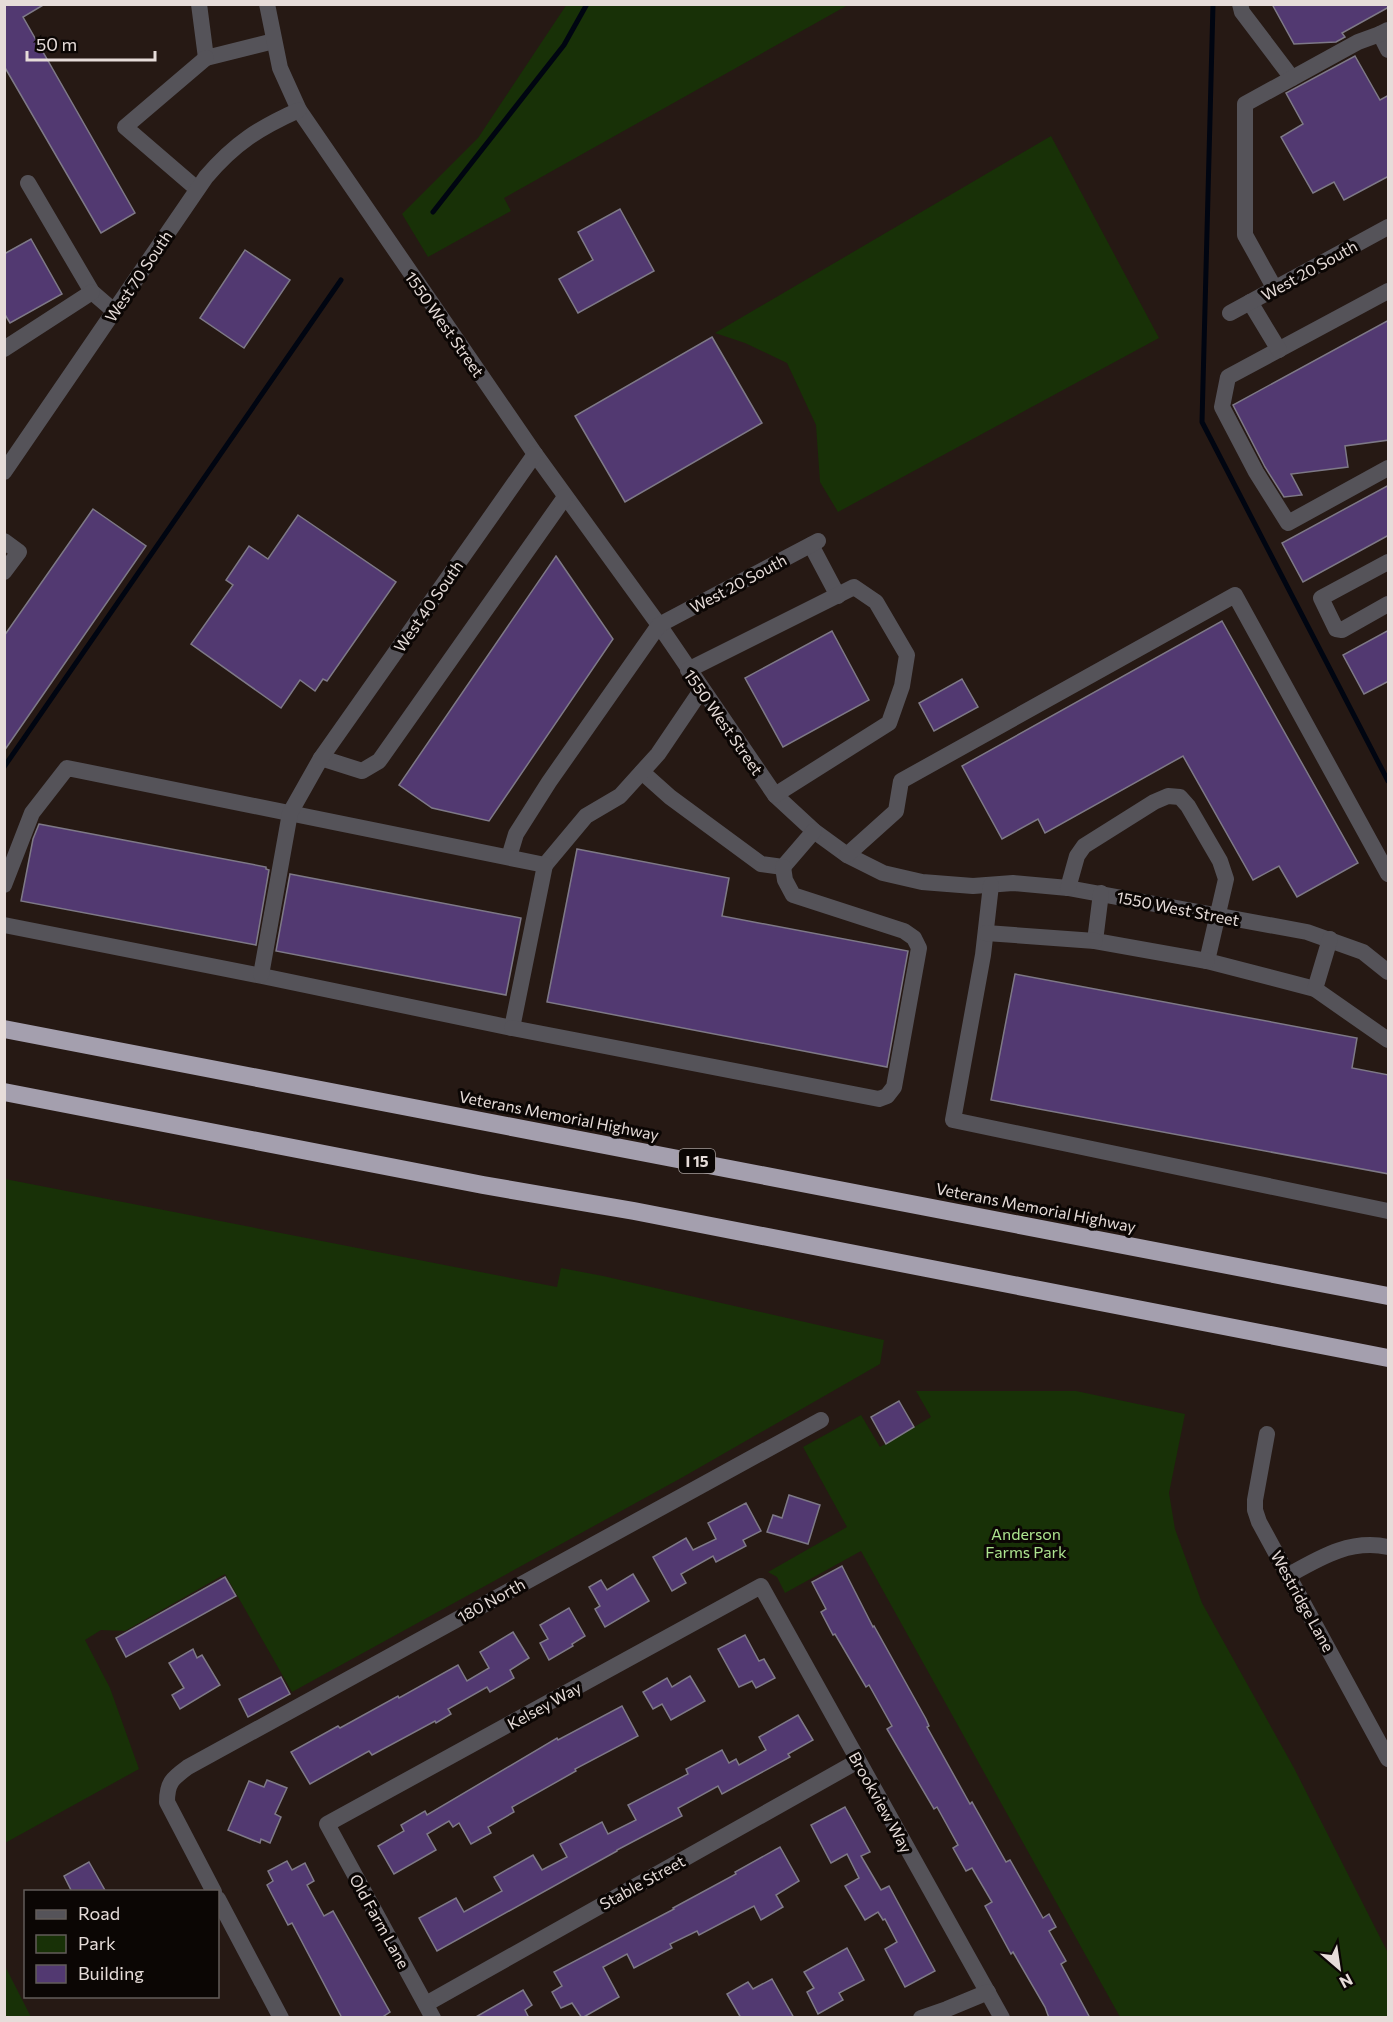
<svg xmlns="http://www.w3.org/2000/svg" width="1393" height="2022" font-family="Commissioner,sans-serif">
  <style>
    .green { fill: #183107 }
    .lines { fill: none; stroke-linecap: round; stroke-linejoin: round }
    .stream { stroke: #000511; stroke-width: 5 }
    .building { fill: #523971; stroke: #7e7987; stroke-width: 1.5 }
    .minor { stroke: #555359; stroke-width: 16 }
    .highway { stroke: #a49fae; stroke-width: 18 }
    .labels { text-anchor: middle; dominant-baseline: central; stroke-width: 6; stroke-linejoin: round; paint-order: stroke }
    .shield { fill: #0b0604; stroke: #a49c99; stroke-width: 1.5 }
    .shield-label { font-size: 15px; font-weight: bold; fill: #e6dcd9 }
    .street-label { font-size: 16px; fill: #e6dcd9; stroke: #0b0604 }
    .park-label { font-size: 16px; fill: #ade48f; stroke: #0b0604 }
  </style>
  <rect width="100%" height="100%" fill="#261914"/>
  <g class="green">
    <path d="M567,4L848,5L504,198L511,211L428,257L402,214L478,138Z"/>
    <path d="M1051,136L1159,338L838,512L820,482L816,425L787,363L745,343L715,333Z"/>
    <path d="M5,1179L557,1287L561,1268L603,1276L884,1340L880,1364L683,1477L292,1692L225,1574L125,1631L101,1630L85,1640L110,1688L139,1769L5,1843Z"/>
    <path d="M916,1391H1076L1185,1414L1169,1493L1175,1529L1202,1603L1294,1768L1388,1953V2017H1120L861,1551L785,1593L777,1577L768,1572L847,1527L803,1447L861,1415L880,1447L931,1417Z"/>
    <path d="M5,1966L31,2017H5Z"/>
  </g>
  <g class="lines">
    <g class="stream">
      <path d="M1213,4L1202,422L1388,781"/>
      <path d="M433,212L564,45L587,4"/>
      <path d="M4,767L341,280"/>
    </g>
  </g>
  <g class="building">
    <path d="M4,4H45L23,17L135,213L101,233L4,66Z"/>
    <path d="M1272,4H1389V7L1342,33L1345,37L1336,42L1294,44Z"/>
    <path d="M1355,56L1380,100L1389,95V176L1344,200L1334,182L1313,193L1281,137L1303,124L1286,93Z"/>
    <path d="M620,209L654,271L578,313L559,279L593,260L578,232Z"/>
    <path d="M31,239L62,294L10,323L4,313V254Z"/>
    <path d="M245,250L290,280L244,348L200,318Z"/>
    <path d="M1389,320V440L1345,446L1348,467L1291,474L1302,495L1284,497L1265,467L1233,405Z"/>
    <path d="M712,337L762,423L625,502L575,416Z"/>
    <path d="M1389,485V535L1303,582L1282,543Z"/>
    <path d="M93,509L146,546L4,751V636Z"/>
    <path d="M298,515L396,582L327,681L323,679L315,691L300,680L281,708L191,644L233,585L226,580L249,546L268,559Z"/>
    <path d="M556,556L613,639L489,821L432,808L399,785Z"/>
    <path d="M1222,621L1358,863L1297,897L1279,866L1253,880L1183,756L1045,833L1038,819L1002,839L962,766Z"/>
    <path d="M1389,630V681L1364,694L1343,655Z"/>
    <path d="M832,631L869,700L783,747L745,678Z"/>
    <path d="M962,679L978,707L934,731L919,703Z"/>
    <path d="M39,824L266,867V869L269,870L256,945L21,901L33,839Z"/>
    <path d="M577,849L729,878L722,916L908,951L887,1067L547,1002Z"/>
    <path d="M290,874L521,918L506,995L276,951Z"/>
    <path d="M1015,974L1357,1038L1352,1068L1389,1075V1174L991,1100Z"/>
    <path d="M899,1401L914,1427L886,1444L871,1417Z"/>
    <path d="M789,1495L820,1505L808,1544L767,1532L773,1515L782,1518Z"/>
    <path d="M746,1503L761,1531L743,1540L746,1546L716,1562L713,1556L681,1574L686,1583L672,1591L653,1557L686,1538L693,1550L716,1539L708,1523Z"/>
    <path d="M842,1566L873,1627L874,1626L926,1719L929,1726L927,1727L970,1804L972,1802L1006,1862L1010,1860L1043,1918L1049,1914L1056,1927L1049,1931L1066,1961L1061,1964L1090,2018H1049L1045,2007L1013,1952L1011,1954L985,1906L992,1902L972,1868L966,1871L953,1848L958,1845L937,1807L934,1809L887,1729L892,1726L869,1685L866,1687L835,1634L833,1635L821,1612L826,1609L812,1582Z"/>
    <path d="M633,1574L649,1601L605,1627L595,1609L600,1606L589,1587L601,1580L607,1590Z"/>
    <path d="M225,1577L236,1596L126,1657L116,1638Z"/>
    <path d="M569,1608L585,1636L572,1644L573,1646L549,1660L540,1643L548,1639L540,1625Z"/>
    <path d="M513,1632L529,1658L510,1670L514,1678L490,1692L487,1687L448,1709L451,1714L436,1723L435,1721L372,1755L369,1751L310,1784L291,1752L338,1726L340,1728L398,1696L399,1698L458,1665L467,1681L489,1668L480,1652Z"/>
    <path d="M745,1635L759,1661L764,1659L775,1678L756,1688L752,1681L739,1687L718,1649Z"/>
    <path d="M193,1649L197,1658L202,1655L220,1685L180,1709L172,1695L184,1688L169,1663Z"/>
    <path d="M690,1676L705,1701L671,1720L662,1704L653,1709L643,1692L667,1678L672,1687Z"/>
    <path d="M281,1677L290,1694L248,1717L239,1699Z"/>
    <path d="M622,1706L638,1736L575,1769L576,1771L512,1807L514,1812L488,1827L491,1833L471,1844L459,1823L453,1827L449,1821L427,1834L436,1850L394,1874L378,1846L404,1831L401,1825L425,1811L427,1815L557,1738L558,1740Z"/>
    <path d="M798,1715L813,1740L788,1754L790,1757L722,1794L718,1786L678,1808L682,1816L617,1850V1851L437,1951L419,1918L456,1898L464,1912L502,1891L494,1877L533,1855L542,1870L567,1857L560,1844L602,1822L608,1834L636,1820L628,1805L688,1774L686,1769L722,1750L729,1763L736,1759L739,1765L766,1750L759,1737Z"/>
    <path d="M267,1780L287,1788L275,1814L281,1817L270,1843L261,1839L260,1843L228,1830L249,1781L264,1787Z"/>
    <path d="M845,1807L870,1852L861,1856L881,1890L889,1886L935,1971L905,1987L885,1949L897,1942L885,1919L883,1920L878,1912L865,1920L845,1886L859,1878L847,1854L831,1863L811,1825Z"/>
    <path d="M780,1847L799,1881L776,1895L783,1907L761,1920L754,1906L699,1935L697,1931L670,1944L672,1948L634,1968L627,1954L603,1967L619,1997L582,2018L572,2003L561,2008L552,1992L562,1986L554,1972L674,1909L673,1908L736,1874L735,1872Z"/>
    <path d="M287,1861L292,1870L305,1863L314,1881L307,1885L324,1916L333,1911L390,2012L381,2018H342L292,1923L288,1925L267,1885L273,1881L268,1871Z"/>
    <path d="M89,1862L106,1892H72L64,1876Z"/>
    <path d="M847,1948L864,1980L839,1993L843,2000L818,2014L807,1992L814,1988L804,1972Z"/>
    <path d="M772,1979L794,2018H741L727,1994L748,1982L753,1989Z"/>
    <path d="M523,1990L532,2005L525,2010L529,2018H474Z"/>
  </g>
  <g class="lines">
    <g class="minor">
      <path d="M199,4L206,58L274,41"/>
      <path d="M267,4L280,68L299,110L535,454L659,625L775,795L814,831L847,855L883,873L922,882L973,886L1013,883L1068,888L1307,932L1363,952L1388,972"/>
      <path d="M1240,4L1242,12L1292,78"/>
      <path d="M1388,30L1380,34L1388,50"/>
      <path d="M28,183L92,292L114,311"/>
      <path d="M197,189L125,127L206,58"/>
      <path d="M1275,289L1245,235V104L1358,42L1380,34"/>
      <path d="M1388,291L1228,377L1222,407L1256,472L1288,523L1388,468"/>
      <path d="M1250,302L1279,350"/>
      <path d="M1230,313L1388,227"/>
      <path d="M4,349L92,292"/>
      <path d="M4,472L206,177C235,143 259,128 299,110"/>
      <path d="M4,541L19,552L4,572"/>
      <path d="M811,545L838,596"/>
      <path d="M1388,562L1321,598L1336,629L1342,630L1388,604"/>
      <path d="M688,670L854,587L876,602L907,655L902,686L889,723L775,795"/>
      <path d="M321,758L362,771L379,761L565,497"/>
      <path d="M642,772L670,797L761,864L783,867L814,831"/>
      <path d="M847,855L896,811L901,781L1235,595L1388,874"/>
      <path d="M509,857L516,834L549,782L659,625L818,541"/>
      <path d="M545,865L586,816L620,796L658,754L702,689"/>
      <path d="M4,885L32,813L67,768L545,865L512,1028L262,976L4,925"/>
      <path d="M991,885L983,955L953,1120L1388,1211"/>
      <path d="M1068,888L1077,856L1084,846L1154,802L1168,796L1180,797L1188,806L1220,861L1226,879L1207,961L1315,989"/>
      <path d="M1101,893L1095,941L1207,961"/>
      <path d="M986,933L1095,941"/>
      <path d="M1330,939L1315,989L1388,1040"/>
      <path d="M261,975L290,813L321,758L535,454"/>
      <path d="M512,1028L879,1099L887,1096L894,1087L919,948L914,938L904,931L793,895L785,880L783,867"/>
      <path d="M1267,1434L1255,1500V1510L1259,1522L1388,1759"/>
      <path d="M1289,1575C1321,1557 1351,1539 1388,1547"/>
      <path d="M214,1892L167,1802C167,1782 173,1778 188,1767L821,1420"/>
      <path d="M218,1899L281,2018"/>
      <path d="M426,2004L858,1761"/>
      <path d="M433,2018L327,1824L761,1586L1002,2018"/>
      <path d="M921,2018L947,2009L988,1992"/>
    </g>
    <g class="highway">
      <path d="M4,1029L1388,1296"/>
      <path d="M4,1092L483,1185L634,1211L1388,1358"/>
    </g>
  </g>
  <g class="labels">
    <rect class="shield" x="679" y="1149" width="36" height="24" rx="4.5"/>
    <g class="shield-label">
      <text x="697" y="1161">I 15</text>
    </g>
    <g class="street-label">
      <text transform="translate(1309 270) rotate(-29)">West 20 South</text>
      <text transform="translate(138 276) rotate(-56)">West 70 South</text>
      <text transform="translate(445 324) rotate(55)">1550 West Street</text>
      <text transform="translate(738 583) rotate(-28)">West 20 South</text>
      <text transform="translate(428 606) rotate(-55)">West 40 South</text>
      <text transform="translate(724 722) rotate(55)">1550 West Street</text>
      <text transform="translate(1178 908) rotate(11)">1550 West Street</text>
      <text transform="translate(559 1115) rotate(11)">Veterans Memorial Highway</text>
      <text transform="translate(1036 1207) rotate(11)">Veterans Memorial Highway</text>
      <text transform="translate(491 1600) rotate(-29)">180 North</text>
      <text transform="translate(1303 1601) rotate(61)">Westridge Lane</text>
      <text transform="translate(544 1705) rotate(-29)">Kelsey Way</text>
      <text transform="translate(881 1802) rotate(61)">Brookview Way</text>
      <text transform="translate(642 1882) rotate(-29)">Stable Street</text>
      <text transform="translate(380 1921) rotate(61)">Old Farm Lane</text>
    </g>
    <g class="park-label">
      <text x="1026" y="1533">Anderson<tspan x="1026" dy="18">Farms Park</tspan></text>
    </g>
  </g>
  <rect width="1393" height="2022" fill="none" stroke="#e6dcd9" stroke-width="12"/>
  <rect x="24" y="1890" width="195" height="108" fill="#0b0604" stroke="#635c59" stroke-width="1.5"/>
  <rect x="36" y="1910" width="30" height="9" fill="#555359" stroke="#635c59" stroke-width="1.5"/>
  <text x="78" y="1920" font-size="18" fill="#e6dcd9">Road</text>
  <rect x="36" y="1935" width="30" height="18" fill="#183107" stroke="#635c59" stroke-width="1.5"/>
  <text x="78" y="1950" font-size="18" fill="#e6dcd9">Park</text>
  <rect x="36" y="1965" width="30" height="18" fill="#523971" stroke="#635c59" stroke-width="1.5"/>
  <text x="78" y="1980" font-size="18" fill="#e6dcd9">Building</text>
  <g transform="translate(1339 1968) rotate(151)" stroke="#0b0604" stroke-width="4.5" paint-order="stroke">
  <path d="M0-4.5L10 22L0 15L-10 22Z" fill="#e6dcd9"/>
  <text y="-9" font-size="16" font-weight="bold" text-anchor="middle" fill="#e6dcd9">N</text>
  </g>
  <path d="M27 51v9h128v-9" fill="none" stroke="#e6dcd9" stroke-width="3"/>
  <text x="36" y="51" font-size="18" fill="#e6dcd9" stroke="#0b0604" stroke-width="4.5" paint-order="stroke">50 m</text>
</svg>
